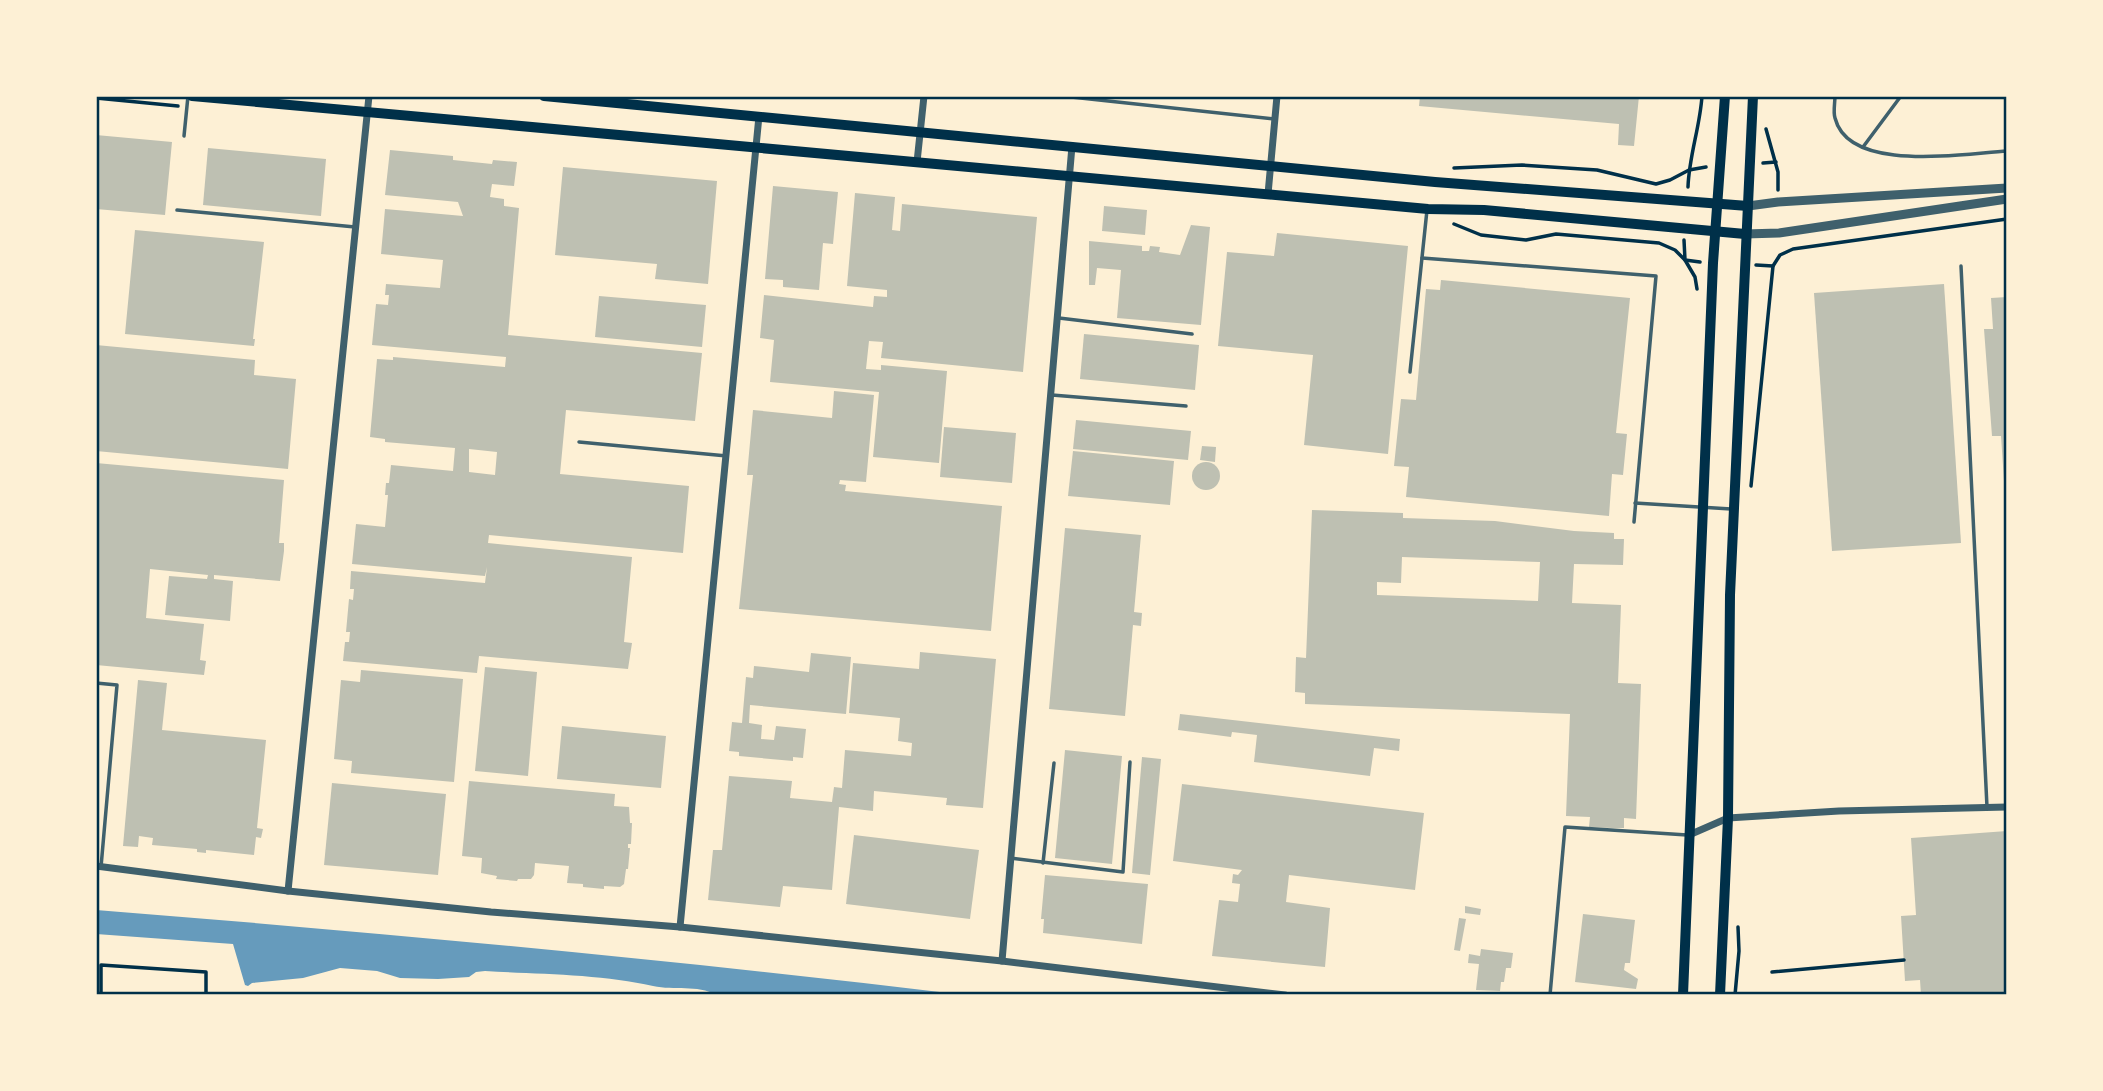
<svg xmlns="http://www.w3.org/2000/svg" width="2103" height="1091" font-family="'Source Sans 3',sans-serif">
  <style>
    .water { fill: #669bbc }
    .building { fill: #bec0b2; fill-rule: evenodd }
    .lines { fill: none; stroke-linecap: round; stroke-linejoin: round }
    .path { stroke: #003049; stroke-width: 3.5 }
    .service { stroke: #3f606c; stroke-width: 3.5 }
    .minor { stroke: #3f606c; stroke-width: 7 }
    .tertiary { stroke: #3f606c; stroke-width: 9 }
    .secondary { stroke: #003049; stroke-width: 10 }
    .neatline { fill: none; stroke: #003049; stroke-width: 2.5 }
  </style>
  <rect width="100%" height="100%" fill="#fdf0d5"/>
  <path class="water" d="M96,910C386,933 676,960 965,995H717C696,984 675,991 653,986C603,974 537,974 485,971L476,972L469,977L438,979L400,978L377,971L340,968L303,978L252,983L248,986L245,985L233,944L96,934Z"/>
  <g class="building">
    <path d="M1420,96H1639L1634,146L1618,145L1619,124L1419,106Z"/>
    <path d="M96,135L172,142L165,215L96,209Z"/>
    <path d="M208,148L326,159L321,216L203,205Z"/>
    <path d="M390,150L453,156V160L492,164L493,160L517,162L514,186L492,184L490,197L504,199V206L519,208L508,335L702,353L695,421L566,410L560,474L689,486L683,553L489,535L488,543L632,557L624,642L632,643L628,669L479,656L477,673L343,661L345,642H349L350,632H346L349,599L353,600L354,589H350L351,571L485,583L487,567L485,576L352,564L356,524L385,527L388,495H385L386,483H389L391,465L453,471L455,448L385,442V439L370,437L377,359L393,360V357L505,367L506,357L372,345L376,304L388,305L389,295H385L386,284L440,288L443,260L381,254L385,209L463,216L458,202L385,195ZM469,449L497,452L495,475L469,472Z"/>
    <path d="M563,167L717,181L708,284L655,279L657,264L555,255Z"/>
    <path d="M773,186L838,192L833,244L823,243L819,290L783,287V280L765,279Z"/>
    <path d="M855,193L895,197L892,230L900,231L902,204L1037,217L1023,372L881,358L883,342L869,341L866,369L881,370V365L947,371L939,463L873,457L879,392L770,382L774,340L760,338L764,295L873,307L874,296L887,297V290L847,286Z"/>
    <path d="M1104,206L1147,210L1145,235L1102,231Z"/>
    <path d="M1191,225L1210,227L1201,325L1117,318L1121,270L1097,268L1095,285H1089V241L1142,246V251H1149L1150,246L1160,247L1159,252L1180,255Z"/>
    <path d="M135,230L264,242L253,339H255L254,346L125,334Z"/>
    <path d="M1277,233L1408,246L1388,454L1304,445L1313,355L1218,346L1227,252L1274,256Z"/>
    <path d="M1441,280L1630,298L1616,433L1627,434L1623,475L1612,474L1609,516L1406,497L1409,467L1394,466L1401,399L1416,400L1426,289L1440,290Z"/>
    <path d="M1944,284L1961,543L1832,551L1814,293Z"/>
    <path d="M599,296L706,305L702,347L595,337Z"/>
    <path d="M2007,297V495L2005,496L2001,436H1992L1984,329H1993L1991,298Z"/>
    <path d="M1084,334L1199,345L1195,390L1080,379Z"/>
    <path d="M96,345L255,360L254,375L296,379L288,469L96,451Z"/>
    <path d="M834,391L874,395L866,482L840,480L839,484L846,485L845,491L1002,506L991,631L739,609L753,475H747L753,410L832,418Z"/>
    <path d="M1076,420L1191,431L1188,460L1073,449Z"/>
    <path d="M944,427L1016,433L1012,483L940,477Z"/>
    <path d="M1202,446L1216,447L1215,462L1200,460Z"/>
    <path d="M1073,451L1174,461L1170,505L1068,496Z"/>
    <circle cx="1206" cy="476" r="14"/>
    <path d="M96,463L284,480L279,543H284V551L280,581L214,575V579L233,581L230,621L165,615L169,576L207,579L208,575L150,569L146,618L204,624L200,660L206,661L204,675L96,665Z"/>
    <path d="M1312,510L1403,513V518L1495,521L1574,531L1614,533V539H1624L1623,565L1574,564L1572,603L1621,605L1618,683L1641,684L1636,819L1624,818V828H1612L1589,827L1590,817L1566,816L1570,714L1305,704V693L1295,692L1296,657L1306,658ZM1402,557L1540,562L1538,601L1377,595V582L1401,583Z"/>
    <path d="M1065,528L1141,535L1134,612L1142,613L1141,626L1133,625L1125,716L1049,709Z"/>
    <path d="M920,652L996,659L983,808L946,805L947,798L874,791L873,811L839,807L832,890L783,886L780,907L708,900L713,850H722L729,776L792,781L790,798L832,802L834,787L842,788L845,750L911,756L912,743L898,741L900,718L849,713L853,663L919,669Z"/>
    <path d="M811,653L851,657L846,714L750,705L749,723L762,725L761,739L774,740L776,726L806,729L803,758L793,757V761L739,756V752L729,751L732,722L742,723L746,677L753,678L754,666L809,672Z"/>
    <path d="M485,667L537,672L528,776L475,771Z"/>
    <path d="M361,670L463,679L454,782L351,773L352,761L334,759L341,680L360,682Z"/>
    <path d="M138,680L167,683L162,730L266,740L257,828L263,829L261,838L256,837L254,855L206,850V853L197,852V849L152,845L153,838L139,836L138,847L123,846Z"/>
    <path d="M1180,714L1400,739L1399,751L1374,748L1370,776L1254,762L1257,735L1232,732L1231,737L1178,730Z"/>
    <path d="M562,726L666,736L661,788L557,779Z"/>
    <path d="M1065,750L1122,756L1112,864L1055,858Z"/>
    <path d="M1142,757L1161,759L1150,875L1132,873Z"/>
    <path d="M469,781L615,794L614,806L629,807L630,823H632L631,844H628V848H630L628,869H626L624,884L620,887L604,886V889L583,887V884L567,883L569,866L535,863L534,875L531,879H518L517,881L496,879L497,876L481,873L482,858L462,856Z"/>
    <path d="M332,783L446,794L438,875L324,865Z"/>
    <path d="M1182,784L1424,813L1415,890L1289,875L1286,902L1330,908L1325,967L1212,956L1219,900L1238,902L1240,884L1232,883L1233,874L1238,875L1242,870L1173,861Z"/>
    <path d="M2007,831V995H1921L1920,980L1905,981L1901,916L1916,915L1911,838Z"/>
    <path d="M854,835L979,850L970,919L846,904Z"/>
    <path d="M1045,875L1148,884L1142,944L1043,933L1044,919H1041Z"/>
    <path d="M1465,906L1481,909L1480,915L1465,913Z"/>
    <path d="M1583,914L1635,920L1630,963H1625L1624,970L1638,979L1636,989L1575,982Z"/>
    <path d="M1459,918L1466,919L1460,951L1454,950Z"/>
    <path d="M1481,949L1513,953L1511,968H1506L1504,982H1501L1500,991L1476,990L1479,964L1468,963L1469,954L1480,956Z"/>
  </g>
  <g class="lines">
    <g class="path">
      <path d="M96,98L178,106"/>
      <path d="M1766,129L1778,172V190"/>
      <path d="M1763,163L1776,162"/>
      <path d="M1454,168L1522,165L1597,170L1656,184L1670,180L1689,170L1706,167"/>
      <path d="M1688,187C1689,156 1700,127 1702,96"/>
      <path d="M1454,224L1481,235L1526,240L1556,234L1659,243L1675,250L1685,260L1700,262"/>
      <path d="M1684,240L1685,260L1695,277L1697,289"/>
      <path d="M1756,265L1773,266L1780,255L1793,249L2007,219"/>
      <path d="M1751,486L1773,266"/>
      <path d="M1772,972L1904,960"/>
      <path d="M101,995V965L206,972V995"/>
      <path d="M1735,995L1739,951L1738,927"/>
    </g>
    <g class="service">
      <path d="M1062,96L1275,119"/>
      <path d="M1835,96C1835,103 1833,112 1835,118C1849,174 1965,153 2007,151"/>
      <path d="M184,136L188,96"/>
      <path d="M1863,147L1901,96"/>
      <path d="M177,210L355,227"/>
      <path d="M1422,258L1656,276L1634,522"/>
      <path d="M1961,266L1987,807"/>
      <path d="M1059,318L1192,334"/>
      <path d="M1410,372L1427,210"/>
      <path d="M1052,395L1186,406"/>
      <path d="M579,442L727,456"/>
      <path d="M1635,503L1731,509"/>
      <path d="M96,683L117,685L101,867"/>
      <path d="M1010,858L1123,872L1130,762"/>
      <path d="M1043,863L1054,763"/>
      <path d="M1550,995L1565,827L1687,835"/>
    </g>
    <g class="minor">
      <path d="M917,162L924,96"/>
      <path d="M1268,194L1277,96"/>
      <path d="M1689,835L1728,818L1839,811L2007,807"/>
      <path d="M96,866L288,891L491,912L680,927L1002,961L1285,995"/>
      <path d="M288,891L369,96"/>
      <path d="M680,927L759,116"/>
      <path d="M1002,961L1072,146"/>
    </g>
    <g class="tertiary">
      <path d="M1748,206L1778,202L2007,188"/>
      <path d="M1745,234L1779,233L2007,199"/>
    </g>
    <g class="secondary">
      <path d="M192,96L1428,209L1484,210L1745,234"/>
      <path d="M544,96L1435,182L1748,206"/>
      <path d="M1683,995L1713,263L1725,96"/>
      <path d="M1720,995L1728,818L1730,595L1753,96"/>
    </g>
  </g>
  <rect width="2103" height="1091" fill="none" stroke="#fdf0d5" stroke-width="196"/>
  <rect x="98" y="98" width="1907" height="895" class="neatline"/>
</svg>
